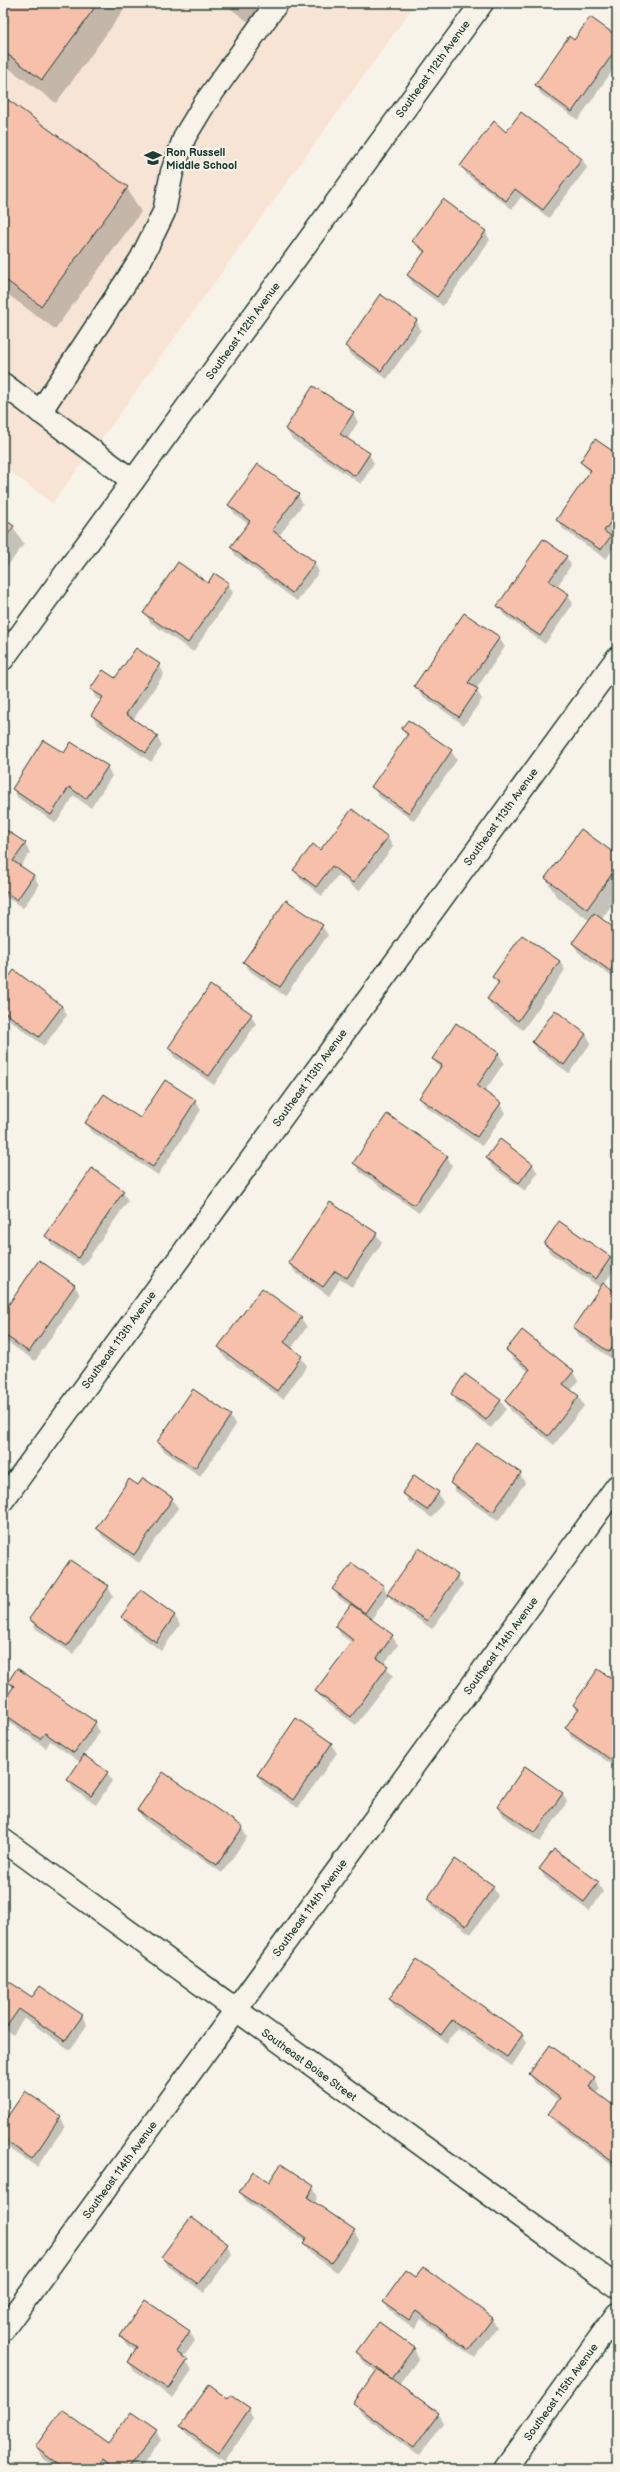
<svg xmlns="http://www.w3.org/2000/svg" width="620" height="2472" font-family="'Balsamiq Sans',sans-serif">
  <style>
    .built { fill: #f7e4d5 }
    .shadow { fill: #0003 }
    .building { fill: #f7c0aa; stroke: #1f3d34 }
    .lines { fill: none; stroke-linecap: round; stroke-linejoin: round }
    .minor-casing { stroke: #1f3d34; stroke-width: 25 }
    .minor { stroke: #f7f3e8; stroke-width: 22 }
    .labels { text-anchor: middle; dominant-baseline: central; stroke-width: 4; stroke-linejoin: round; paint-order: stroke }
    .street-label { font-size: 11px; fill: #1f3d34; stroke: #f7f3e8 }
    .poi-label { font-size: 11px; font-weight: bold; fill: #1f3d34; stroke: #f7f3e8; text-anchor: start }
  </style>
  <rect width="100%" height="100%" fill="#f7f3e8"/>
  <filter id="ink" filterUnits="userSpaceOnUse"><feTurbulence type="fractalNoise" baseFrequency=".025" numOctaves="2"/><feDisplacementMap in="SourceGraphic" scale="8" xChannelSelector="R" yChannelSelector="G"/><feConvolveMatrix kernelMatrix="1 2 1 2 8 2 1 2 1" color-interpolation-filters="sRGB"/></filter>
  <g filter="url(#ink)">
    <path class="built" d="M3,3H416L108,430L52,503L3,466Z"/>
    <g class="shadow">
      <path d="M3,3H129L56,103L3,64Z"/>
      <path d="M223,3H270L254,26Z"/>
      <path d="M617,37V64L578,120L541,94L536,85L575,41Z"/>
      <path d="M3,97L127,188L141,212L55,329L3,291Z"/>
      <path d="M521,113L582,159L587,168L549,218L521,197L512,209L467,175L462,166L507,133Z"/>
      <path d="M485,231L490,240L443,306L414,285L408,276L424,254L414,241Z"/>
      <path d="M416,320L421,330L387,379L351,355L346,346Z"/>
      <path d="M353,413L358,422L347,440L369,454L374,463L361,484L292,439L286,429Z"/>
      <path d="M617,455V529L611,538L615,546L606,559L563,529L558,520L590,473L581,462Z"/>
      <path d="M298,495L303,504L279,536L314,562L319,572L297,601L236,556L231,547L248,524L235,514L229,505Z"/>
      <path d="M3,519L13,527L24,544L3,572Z"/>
      <path d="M566,556L571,565L557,587L568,595L573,604L545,644L504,615L498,606Z"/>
      <path d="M208,584H228L233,593L193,652L150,622L145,613Z"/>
      <path d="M499,638L505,647L476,689L482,699L464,725L421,695L415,686Z"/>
      <path d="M159,664L164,674L133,720L157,737L162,746L151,762L97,724L92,715L101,701L96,698L91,689Z"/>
      <path d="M408,721L451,751L457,760L414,821L378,796L373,787L407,737L402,729Z"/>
      <path d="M64,755L107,766L112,776L91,808L74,796L56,823L18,798L13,789Z"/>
      <path d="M352,810L388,838L393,847L359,891L338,875L322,896L300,879L294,870L320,851Z"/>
      <path d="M3,829L25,844L30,853L20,867L34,876L39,885L23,908L3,895Z"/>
      <path d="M581,830L617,856V898L601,920L617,931V977L615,979L578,952L573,943L590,921L556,896L546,879Z"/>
      <path d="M322,926L328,935L285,996L250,971L244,962Z"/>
      <path d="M560,961L565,970L523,1030L494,1009L488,1000L498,985L494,978Z"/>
      <path d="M3,986L62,1006L67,1015L44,1046L3,1015Z"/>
      <path d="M251,1015L256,1024L214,1085L174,1057L169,1048Z"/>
      <path d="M457,1025L499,1054L504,1063L484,1092L500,1104L505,1113L482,1146L426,1107L420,1098L440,1069L433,1059Z"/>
      <path d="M586,1034L591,1043L569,1073L538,1051L533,1042Z"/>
      <path d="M166,1082L195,1101L201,1110L158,1175L92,1132L87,1123L141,1120Z"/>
      <path d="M447,1156L452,1166L419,1213L360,1172L355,1163Z"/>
      <path d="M487,1158L532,1164L538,1173L525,1191L492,1167Z"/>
      <path d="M123,1192L128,1201L83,1266L52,1245L47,1236Z"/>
      <path d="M330,1203L376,1234L382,1243L352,1287L340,1279L329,1296L295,1272L289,1263Z"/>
      <path d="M545,1244L611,1258L616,1267L603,1285L617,1295V1358L615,1361L579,1336L574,1327L601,1288L550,1253Z"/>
      <path d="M40,1262L75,1286L80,1295L35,1361L3,1339V1315Z"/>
      <path d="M262,1289L301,1318L307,1327L291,1349L301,1357L307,1366L283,1399L224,1357L219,1347Z"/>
      <path d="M507,1350L573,1372L578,1381L570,1391L579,1397L584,1406L554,1445L511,1411L506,1402L529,1372L513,1359Z"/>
      <path d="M452,1394L500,1400L506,1409L491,1428L457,1403Z"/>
      <path d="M230,1416L236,1425L200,1476L164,1451L158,1442Z"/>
      <path d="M520,1474L525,1483L498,1521L456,1492L451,1483Z"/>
      <path d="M138,1487L172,1499L178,1508L139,1563L103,1537L97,1528Z"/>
      <path d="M404,1493H438L443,1502L432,1518L409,1502Z"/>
      <path d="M352,1564L384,1587L388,1595L457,1576L463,1585L432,1629L394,1603L389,1595L371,1620L392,1636L398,1645L384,1664L393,1676L356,1725L322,1700L316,1691L352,1643L341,1635L336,1626L350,1606L339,1598L333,1589Z"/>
      <path d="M108,1587L113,1596L73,1654L36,1629L30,1619Z"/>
      <path d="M141,1592L175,1616L180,1625L161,1651L128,1626L122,1617Z"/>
      <path d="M9,1682L95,1723L100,1732L84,1756L107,1772L112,1781L96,1805L73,1789L68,1780L80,1762L50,1741L46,1748L4,1719L3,1704L13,1689Z"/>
      <path d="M617,1684V1768L571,1737L566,1728L578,1711L574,1705Z"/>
      <path d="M331,1744L337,1753L298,1808L263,1784L258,1775Z"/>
      <path d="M562,1793L567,1802L540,1842L503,1816L498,1807Z"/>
      <path d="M138,1810L242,1828L247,1837L222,1873L143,1819Z"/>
      <path d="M540,1869L598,1883L603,1892L589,1911L545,1878Z"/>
      <path d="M493,1887L498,1896L471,1934L434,1909L428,1900Z"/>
      <path d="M5,1979L32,1998L82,2016L87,2025L70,2050L24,2018L13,2035L3,2028Z"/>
      <path d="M390,1999L522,2034L527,2043L512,2066L457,2028L447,2043L395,2008Z"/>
      <path d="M550,2046L594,2079L600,2088L596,2094L617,2109V2169L555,2123L549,2114L559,2101L535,2083L530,2074Z"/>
      <path d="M60,2117L65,2126L37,2167L3,2144V2125Z"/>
      <path d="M269,2183L313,2187L318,2196L314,2203L354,2231L359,2240L337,2272L310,2253L304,2244L306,2242L246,2201L240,2192Z"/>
      <path d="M227,2245L232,2254L204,2293L168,2266L163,2257Z"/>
      <path d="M384,2302L492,2319L497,2328L475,2358L421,2319L415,2329L390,2311Z"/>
      <path d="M190,2332L195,2341L183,2358L192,2370L173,2398L134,2371L129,2362L136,2352L127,2345L121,2336Z"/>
      <path d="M414,2349L419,2358L399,2385L438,2414L443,2423L419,2456L360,2413L355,2404L377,2372L363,2362L357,2353Z"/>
      <path d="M231,2397L249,2409L254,2418L225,2462L187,2435L182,2426Z"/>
      <path d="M156,2431L161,2440L140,2469H58L41,2457L36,2447L108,2444Z"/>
    </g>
    <g class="building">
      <path d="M3,3H98L42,80L3,51Z"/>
      <path d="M590,17L617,36V48L572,112L535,85L569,36L574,40Z"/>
      <path d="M3,96L128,187L41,306L3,278Z"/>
      <path d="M521,112L582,159L543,210L515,189L506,201L460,166L494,121L506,132Z"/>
      <path d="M443,199L486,231L437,297L407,275L425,251L412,241Z"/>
      <path d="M380,294L417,320L381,371L345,346Z"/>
      <path d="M313,386L354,412L340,434L370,453L355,476L285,429Z"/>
      <path d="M595,439L617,454V513L604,531L611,536L601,550L556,520L591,470L580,462Z"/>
      <path d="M258,464L299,494L272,530L315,562L292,593L230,547L250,521L228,505Z"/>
      <path d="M3,518L14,526L3,541Z"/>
      <path d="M543,539L567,556L549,581L569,594L540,636L497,606Z"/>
      <path d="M178,562L208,583L214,573L229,583L188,643L143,613Z"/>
      <path d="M464,613L500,637L468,683L478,689L459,717L414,686Z"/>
      <path d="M136,648L160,664L126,714L158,736L146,753L91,715L103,697L90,689L103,670L115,678Z"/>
      <path d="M408,720L452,750L409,813L371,787L408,734L401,729Z"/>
      <path d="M43,740L64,753L71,742L108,766L86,799L69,787L51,815L12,789Z"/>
      <path d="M352,809L388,837L353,883L332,866L316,887L293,870L313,844L320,850Z"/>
      <path d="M617,823V831L613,829Z"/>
      <path d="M3,828L26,843L13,861L34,875L17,900L3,890Z"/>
      <path d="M581,829L617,855V867L587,909L545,878Z"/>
      <path d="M286,900L323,925L280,987L243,962Z"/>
      <path d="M594,913L617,930V961L610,971L572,943Z"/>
      <path d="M522,935L560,961L518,1021L487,999L499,982L492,977Z"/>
      <path d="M14,970L62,1006L39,1037L3,1011V985Z"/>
      <path d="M210,985L252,1014L209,1076L168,1048Z"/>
      <path d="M555,1010L586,1034L564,1065L532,1042Z"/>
      <path d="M456,1023L499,1053L477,1086L501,1103L477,1137L419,1098L442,1065L432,1059Z"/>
      <path d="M165,1080L196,1100L153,1167L85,1123L104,1094L140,1118Z"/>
      <path d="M387,1114L448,1156L414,1205L353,1163Z"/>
      <path d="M500,1139L533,1164L519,1183L486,1158Z"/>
      <path d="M92,1168L124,1191L78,1258L45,1236Z"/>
      <path d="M330,1202L377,1233L347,1278L335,1271L323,1287L288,1263Z"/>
      <path d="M559,1221L611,1257L596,1279L544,1244Z"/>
      <path d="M39,1260L75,1285L29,1352L3,1334V1313Z"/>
      <path d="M603,1283L617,1293V1341L609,1352L573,1327Z"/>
      <path d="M262,1288L302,1317L284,1342L302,1356L277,1391L218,1347Z"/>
      <path d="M522,1330L574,1371L563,1384L579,1396L548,1436L505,1401L530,1369L506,1350Z"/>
      <path d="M465,1374L501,1400L486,1420L451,1394Z"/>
      <path d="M193,1389L231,1415L195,1468L157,1442Z"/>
      <path d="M477,1443L521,1473L493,1512L450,1483Z"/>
      <path d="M414,1475L439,1492L427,1510L402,1493Z"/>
      <path d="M143,1478L173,1498L134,1555L96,1528L129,1479L138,1485Z"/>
      <path d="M419,1548L458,1575L427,1621L387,1594Z"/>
      <path d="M70,1560L109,1586L67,1646L29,1619Z"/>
      <path d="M352,1563L384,1586L365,1613L332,1589Z"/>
      <path d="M141,1590L175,1615L156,1642L121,1617Z"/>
      <path d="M351,1604L393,1635L377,1658L388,1666L351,1717L315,1691L353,1640L335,1626Z"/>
      <path d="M17,1668L96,1722L74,1753L45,1733L40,1739L3,1713V1702L14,1686L8,1682Z"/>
      <path d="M598,1669L617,1682V1764L565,1728L579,1708L573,1705Z"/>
      <path d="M296,1718L332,1743L293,1800L257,1775Z"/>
      <path d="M84,1755L108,1772L91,1796L67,1780Z"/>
      <path d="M525,1766L563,1793L535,1833L497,1807Z"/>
      <path d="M163,1772L243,1827L217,1865L137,1810Z"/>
      <path d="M554,1849L599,1882L584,1902L539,1869Z"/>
      <path d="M455,1859L494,1886L466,1926L427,1899Z"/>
      <path d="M416,1960L523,2034L507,2057L452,2020L441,2035L389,1999Z"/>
      <path d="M4,1978L32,1997L40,1986L83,2015L65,2041L19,2009L7,2026L3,2023Z"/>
      <path d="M550,2045L595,2078L589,2087L617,2108V2165L548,2114L560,2098L529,2074Z"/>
      <path d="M25,2091L61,2116L32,2159L3,2139V2123Z"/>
      <path d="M281,2164L314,2186L307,2197L355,2230L331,2263L303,2244L307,2238L239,2192L253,2171L269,2182Z"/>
      <path d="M191,2217L228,2244L198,2284L161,2257Z"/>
      <path d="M424,2267L493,2318L469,2350L416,2311L409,2320L383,2302L406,2270L416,2277Z"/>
      <path d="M145,2300L190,2331L176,2352L188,2360L168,2389L128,2362L137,2348L120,2336Z"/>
      <path d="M379,2322L415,2348L392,2379L356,2353Z"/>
      <path d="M377,2370L392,2379L439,2413L414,2448L353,2404Z"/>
      <path d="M209,2385L228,2399L231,2395L250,2408L219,2453L180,2426Z"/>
      <path d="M62,2410L108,2443L131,2412L157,2430L128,2469H114L103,2460L96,2469H64L35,2447Z"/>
      <path d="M349,2463L357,2469H344Z"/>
    </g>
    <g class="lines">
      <g class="minor-casing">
        <g id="minor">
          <path d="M3,384L133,481"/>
          <path d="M40,412L141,259L164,212L172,172L185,136L205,103L277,3"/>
          <path d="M3,659L482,3"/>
          <path d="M3,1500L617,658"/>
          <path d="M3,1840L617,2287"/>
          <path d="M3,2330L617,1486"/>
          <path d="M505,2469L617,2314"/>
        </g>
      </g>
      <use href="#minor" class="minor"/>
    </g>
  </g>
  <defs>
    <g id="school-bare" transform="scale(1.38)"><path d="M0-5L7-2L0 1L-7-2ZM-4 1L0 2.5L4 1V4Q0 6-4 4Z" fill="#1f3d34" stroke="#f7f3e8" stroke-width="2.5" paint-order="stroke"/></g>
  </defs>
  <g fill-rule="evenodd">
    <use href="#school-bare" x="153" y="158"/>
  </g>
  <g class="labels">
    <g class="street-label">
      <text transform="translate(433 69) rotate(-54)">Southeast 112th Avenue</text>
      <text transform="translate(243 331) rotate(-54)">Southeast 112th Avenue</text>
      <text transform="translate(501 817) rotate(-54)">Southeast 113th Avenue</text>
      <text transform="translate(310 1078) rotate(-54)">Southeast 113th Avenue</text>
      <text transform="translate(119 1340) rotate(-54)">Southeast 113th Avenue</text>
      <text transform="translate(501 1646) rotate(-54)">Southeast 114th Avenue</text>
      <text transform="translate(310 1908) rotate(-54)">Southeast 114th Avenue</text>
      <text transform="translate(309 2065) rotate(36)">Southeast Boise Street</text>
      <text transform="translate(120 2170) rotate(-54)">Southeast 114th Avenue</text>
      <text transform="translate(561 2392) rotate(-54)">Southeast 115th Avenue</text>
    </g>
    <g class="poi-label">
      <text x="166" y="152">Ron Russell<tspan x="166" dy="13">Middle School</tspan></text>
    </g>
  </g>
  <rect width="620" height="2472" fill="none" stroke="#f7f3e8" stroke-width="16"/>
  <rect x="8" y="8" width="604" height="2456" fill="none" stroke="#1f3d34" stroke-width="1.5" filter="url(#ink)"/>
</svg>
